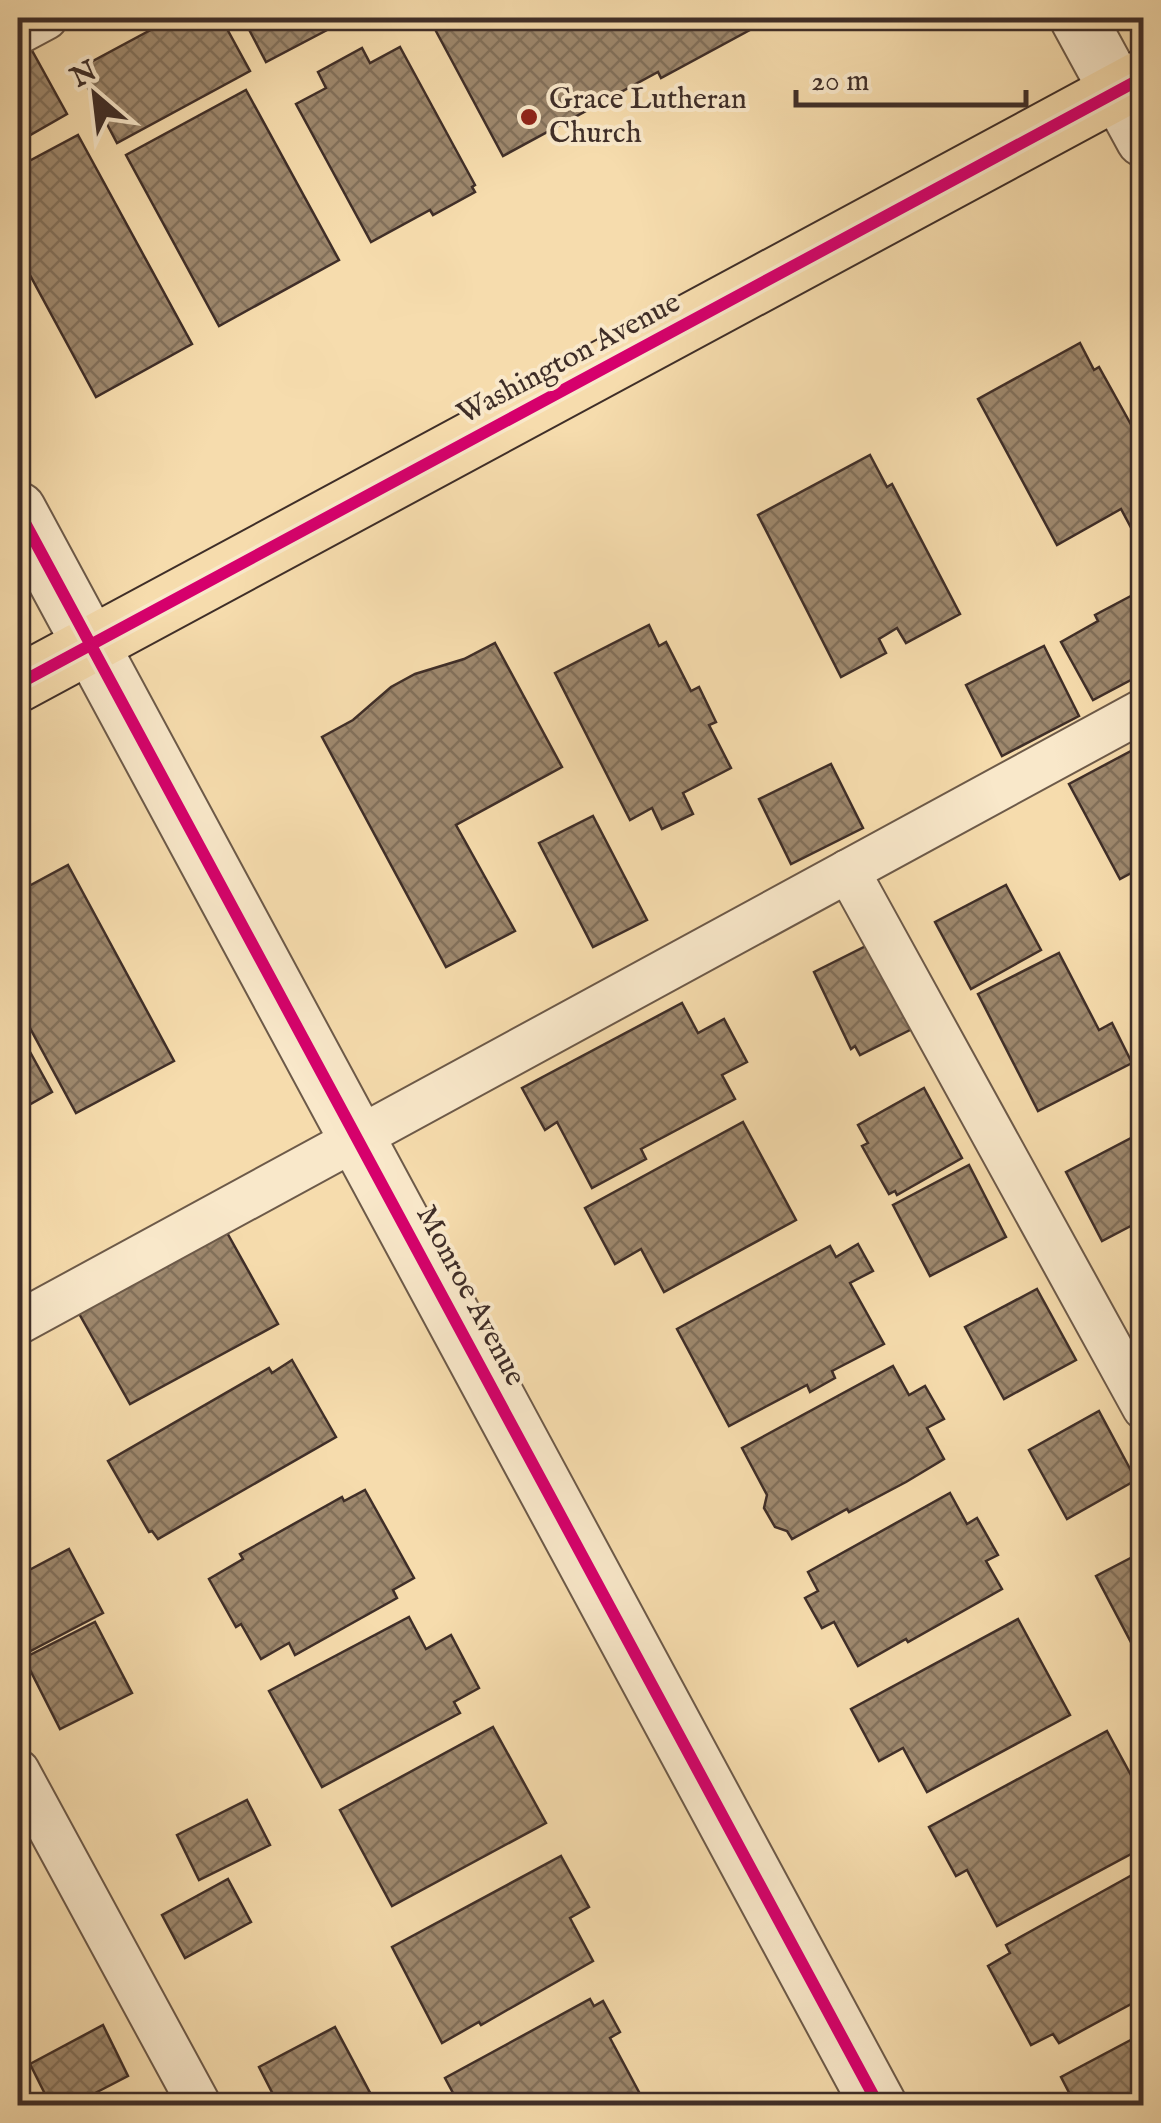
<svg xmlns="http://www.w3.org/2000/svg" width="1161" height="2123" font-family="'IM FELL English',serif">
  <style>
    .building { fill: url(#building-cross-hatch); stroke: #3f2e28; stroke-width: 2.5 }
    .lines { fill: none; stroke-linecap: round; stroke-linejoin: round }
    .lane-casing { stroke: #6d5a49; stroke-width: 46 }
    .street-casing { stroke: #6d5a49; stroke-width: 59 }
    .primary-casing { stroke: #3f2e28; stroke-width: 59 }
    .lane { stroke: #f9e8ca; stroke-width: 42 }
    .street { stroke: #f9e8ca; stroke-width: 55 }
    .primary { stroke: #f6dcad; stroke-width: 55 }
    .cycleway-casing { stroke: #f9e8ca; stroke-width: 19 }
    .cycleway { stroke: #d6006c; stroke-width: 12 }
    .poi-dot { fill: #8f2418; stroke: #f9e8ca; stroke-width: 4 }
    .labels { text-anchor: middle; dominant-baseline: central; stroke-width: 8; stroke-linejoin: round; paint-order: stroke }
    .poi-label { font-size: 30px; fill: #3f2e28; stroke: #f9e8ca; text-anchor: start }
    .street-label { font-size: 30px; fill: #3f2e28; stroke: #f9e8ca }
  </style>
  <defs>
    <pattern id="building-cross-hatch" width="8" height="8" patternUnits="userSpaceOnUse" patternTransform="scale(2.5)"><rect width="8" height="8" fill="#9e886d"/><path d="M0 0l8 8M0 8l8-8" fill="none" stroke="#82705a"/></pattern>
  </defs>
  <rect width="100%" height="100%" fill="#f6dcad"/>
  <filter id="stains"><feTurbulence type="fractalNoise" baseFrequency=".002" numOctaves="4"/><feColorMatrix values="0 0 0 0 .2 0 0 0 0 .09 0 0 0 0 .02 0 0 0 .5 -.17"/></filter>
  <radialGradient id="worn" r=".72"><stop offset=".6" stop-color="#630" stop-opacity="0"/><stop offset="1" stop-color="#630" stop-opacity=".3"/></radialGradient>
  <g class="building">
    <path d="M173,18H221L250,71L117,143L78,69Z"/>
    <path d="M243,18H350L266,62Z"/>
    <path d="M435,18H772L661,78L658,72L503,156L430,20Z"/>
    <path d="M29,45L67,114L18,142V52Z"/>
    <path d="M400,47L475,185L472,187L475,192L433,215L430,210L371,242L296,104L326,88L318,72L362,48L370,63Z"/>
    <path d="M246,90L339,260L219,326L126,155Z"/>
    <path d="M78,135L192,344L96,397L18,253V167Z"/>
    <path d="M1080,343L1094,370L1099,367L1144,448V532L1136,537L1121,509L1057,545L978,399Z"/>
    <path d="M870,455L887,487L892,484L960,614L906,643L897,628L879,639L886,653L841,677L758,515Z"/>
    <path d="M1144,589V673L1093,700L1061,642L1098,621L1095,615Z"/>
    <path d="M649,625L659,646L666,642L691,691L699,687L716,722L709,725L731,768L683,793L693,814L662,829L652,808L630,820L555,673Z"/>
    <path d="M495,643L562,767L456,825L515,931L446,967L322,737L353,720L391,687L415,674L464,659Z"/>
    <path d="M1044,646L1079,716L1002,756L966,685Z"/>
    <path d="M1144,744V866L1120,879L1069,784Z"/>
    <path d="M831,764L863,828L791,864L759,799Z"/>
    <path d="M593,816L647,920L593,947L539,843Z"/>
    <path d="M68,865L174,1061L76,1113L18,1006V892Z"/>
    <path d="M1006,885L1041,950L971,989L935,922Z"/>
    <path d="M880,939L922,1024L860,1055L855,1046L851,1049L814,972Z"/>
    <path d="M1059,953L1099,1030L1112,1023L1132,1063L1038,1111L978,994Z"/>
    <path d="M682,1003L698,1033L724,1019L747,1062L722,1075L735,1099L641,1149L646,1159L592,1188L557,1122L545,1130L522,1088Z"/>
    <path d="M18,1030L52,1092L18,1111Z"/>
    <path d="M924,1088L962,1158L897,1195L895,1191L889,1194L862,1146L868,1143L858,1125Z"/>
    <path d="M743,1122L796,1220L664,1292L641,1249L615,1264L585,1208Z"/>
    <path d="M1135,1136L1144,1153V1219L1102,1241L1066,1172Z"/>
    <path d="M969,1165L1006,1237L930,1276L893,1205Z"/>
    <path d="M225,1229L278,1324L130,1404L77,1310Z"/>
    <path d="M858,1244L873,1271L850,1283L884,1344L832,1371L835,1378L810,1392L807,1385L729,1426L677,1329L830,1246L836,1257Z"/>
    <path d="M1037,1289L1076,1360L1004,1399L965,1327Z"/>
    <path d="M292,1360L336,1437L158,1539L152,1531L149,1532L108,1461L269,1368L272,1373Z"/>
    <path d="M893,1366L909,1395L925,1386L944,1419L927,1428L944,1459L906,1482L849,1512L847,1509L792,1539L787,1531L775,1527L764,1508L767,1495L742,1448Z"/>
    <path d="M1099,1411L1136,1480L1067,1519L1029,1450Z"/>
    <path d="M365,1490L414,1578L393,1590L397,1598L295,1655L289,1643L261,1659L241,1624L236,1627L209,1579L243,1559L240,1554L342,1497L344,1501Z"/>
    <path d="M950,1493L967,1524L977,1518L998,1555L986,1561L1002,1589L908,1642L906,1639L858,1666L834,1622L822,1628L805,1598L818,1591L808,1572Z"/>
    <path d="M69,1549L103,1613L21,1656L18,1649V1576Z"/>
    <path d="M1144,1551V1641L1133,1646L1096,1576Z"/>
    <path d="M409,1617L426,1649L451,1635L479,1688L454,1702L460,1713L322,1787L269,1691Z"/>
    <path d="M1018,1619L1070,1715L927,1792L903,1748L879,1761L851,1709Z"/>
    <path d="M95,1622L132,1693L60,1729L24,1658Z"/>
    <path d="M493,1727L546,1823L392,1906L340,1810Z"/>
    <path d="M1107,1731L1144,1799V1847L997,1926L967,1870L956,1876L929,1827Z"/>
    <path d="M247,1800L270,1845L199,1880L177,1835Z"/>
    <path d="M561,1856L589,1907L570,1918L593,1961L481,2025L479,2022L442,2043L392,1947Z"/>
    <path d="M1141,1870L1144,1997L1059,2043L1053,2034L1031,2045L988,1966L1010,1953L1006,1945Z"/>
    <path d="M228,1879L251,1922L185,1958L162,1915Z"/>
    <path d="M590,1999L594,2006L603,2001L620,2032L610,2038L640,2094L620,2106H460L445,2078Z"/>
    <path d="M103,2025L128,2076L70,2106H51L30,2064Z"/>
    <path d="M335,2027L375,2102L368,2106H279L259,2067Z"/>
    <path d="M1144,2033V2106H1076L1061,2077Z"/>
  </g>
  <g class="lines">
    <g class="lane-casing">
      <g id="lane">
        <path d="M18,33L46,18"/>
        <path d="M848,871L1144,1408"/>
        <path d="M18,1323L1144,710"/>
        <path d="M18,1771L200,2106"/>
      </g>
    </g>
    <g class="street-casing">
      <g id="street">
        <path d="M1078,18L1144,139"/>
        <path d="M18,510L879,2106"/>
      </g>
    </g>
    <g class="primary-casing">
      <path id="primary" d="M18,684L1144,77"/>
    </g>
    <use href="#lane" class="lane"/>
    <use href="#street" class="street"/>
    <use href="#primary" class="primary"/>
    <g class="cycleway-casing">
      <g id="cycleway">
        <path d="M18,510L879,2106"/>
        <path d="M18,684L1144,77"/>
      </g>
    </g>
    <use href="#cycleway" class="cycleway"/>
  </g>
  <circle class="poi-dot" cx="529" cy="117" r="10"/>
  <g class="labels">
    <g class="poi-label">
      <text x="549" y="100">Grace Lutheran<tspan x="549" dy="34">Church</tspan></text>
    </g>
    <g class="street-label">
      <text transform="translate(569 359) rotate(-28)">Washington Avenue</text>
      <text transform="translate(470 1296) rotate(62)">Monroe Avenue</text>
    </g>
  </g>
  <rect width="1161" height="2123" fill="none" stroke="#f6dcad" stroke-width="60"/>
  <rect x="20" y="20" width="1121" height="2083" fill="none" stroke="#3f2e28" stroke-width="5"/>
  <rect x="30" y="30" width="1101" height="2063" fill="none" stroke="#3f2e28" stroke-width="2.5"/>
  <g transform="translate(95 95) rotate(332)" stroke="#f9e8ca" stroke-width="8" paint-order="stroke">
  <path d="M0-8L18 38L0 25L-18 38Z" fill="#3f2e28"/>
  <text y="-15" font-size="28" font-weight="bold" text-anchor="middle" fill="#3f2e28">N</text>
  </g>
  <path d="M796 90v15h230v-15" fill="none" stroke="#3f2e28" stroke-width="5"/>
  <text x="811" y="90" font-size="30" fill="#3f2e28" stroke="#f9e8ca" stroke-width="8" paint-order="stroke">20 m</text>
  <rect width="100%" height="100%" filter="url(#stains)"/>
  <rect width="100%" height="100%" fill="url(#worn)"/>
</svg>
